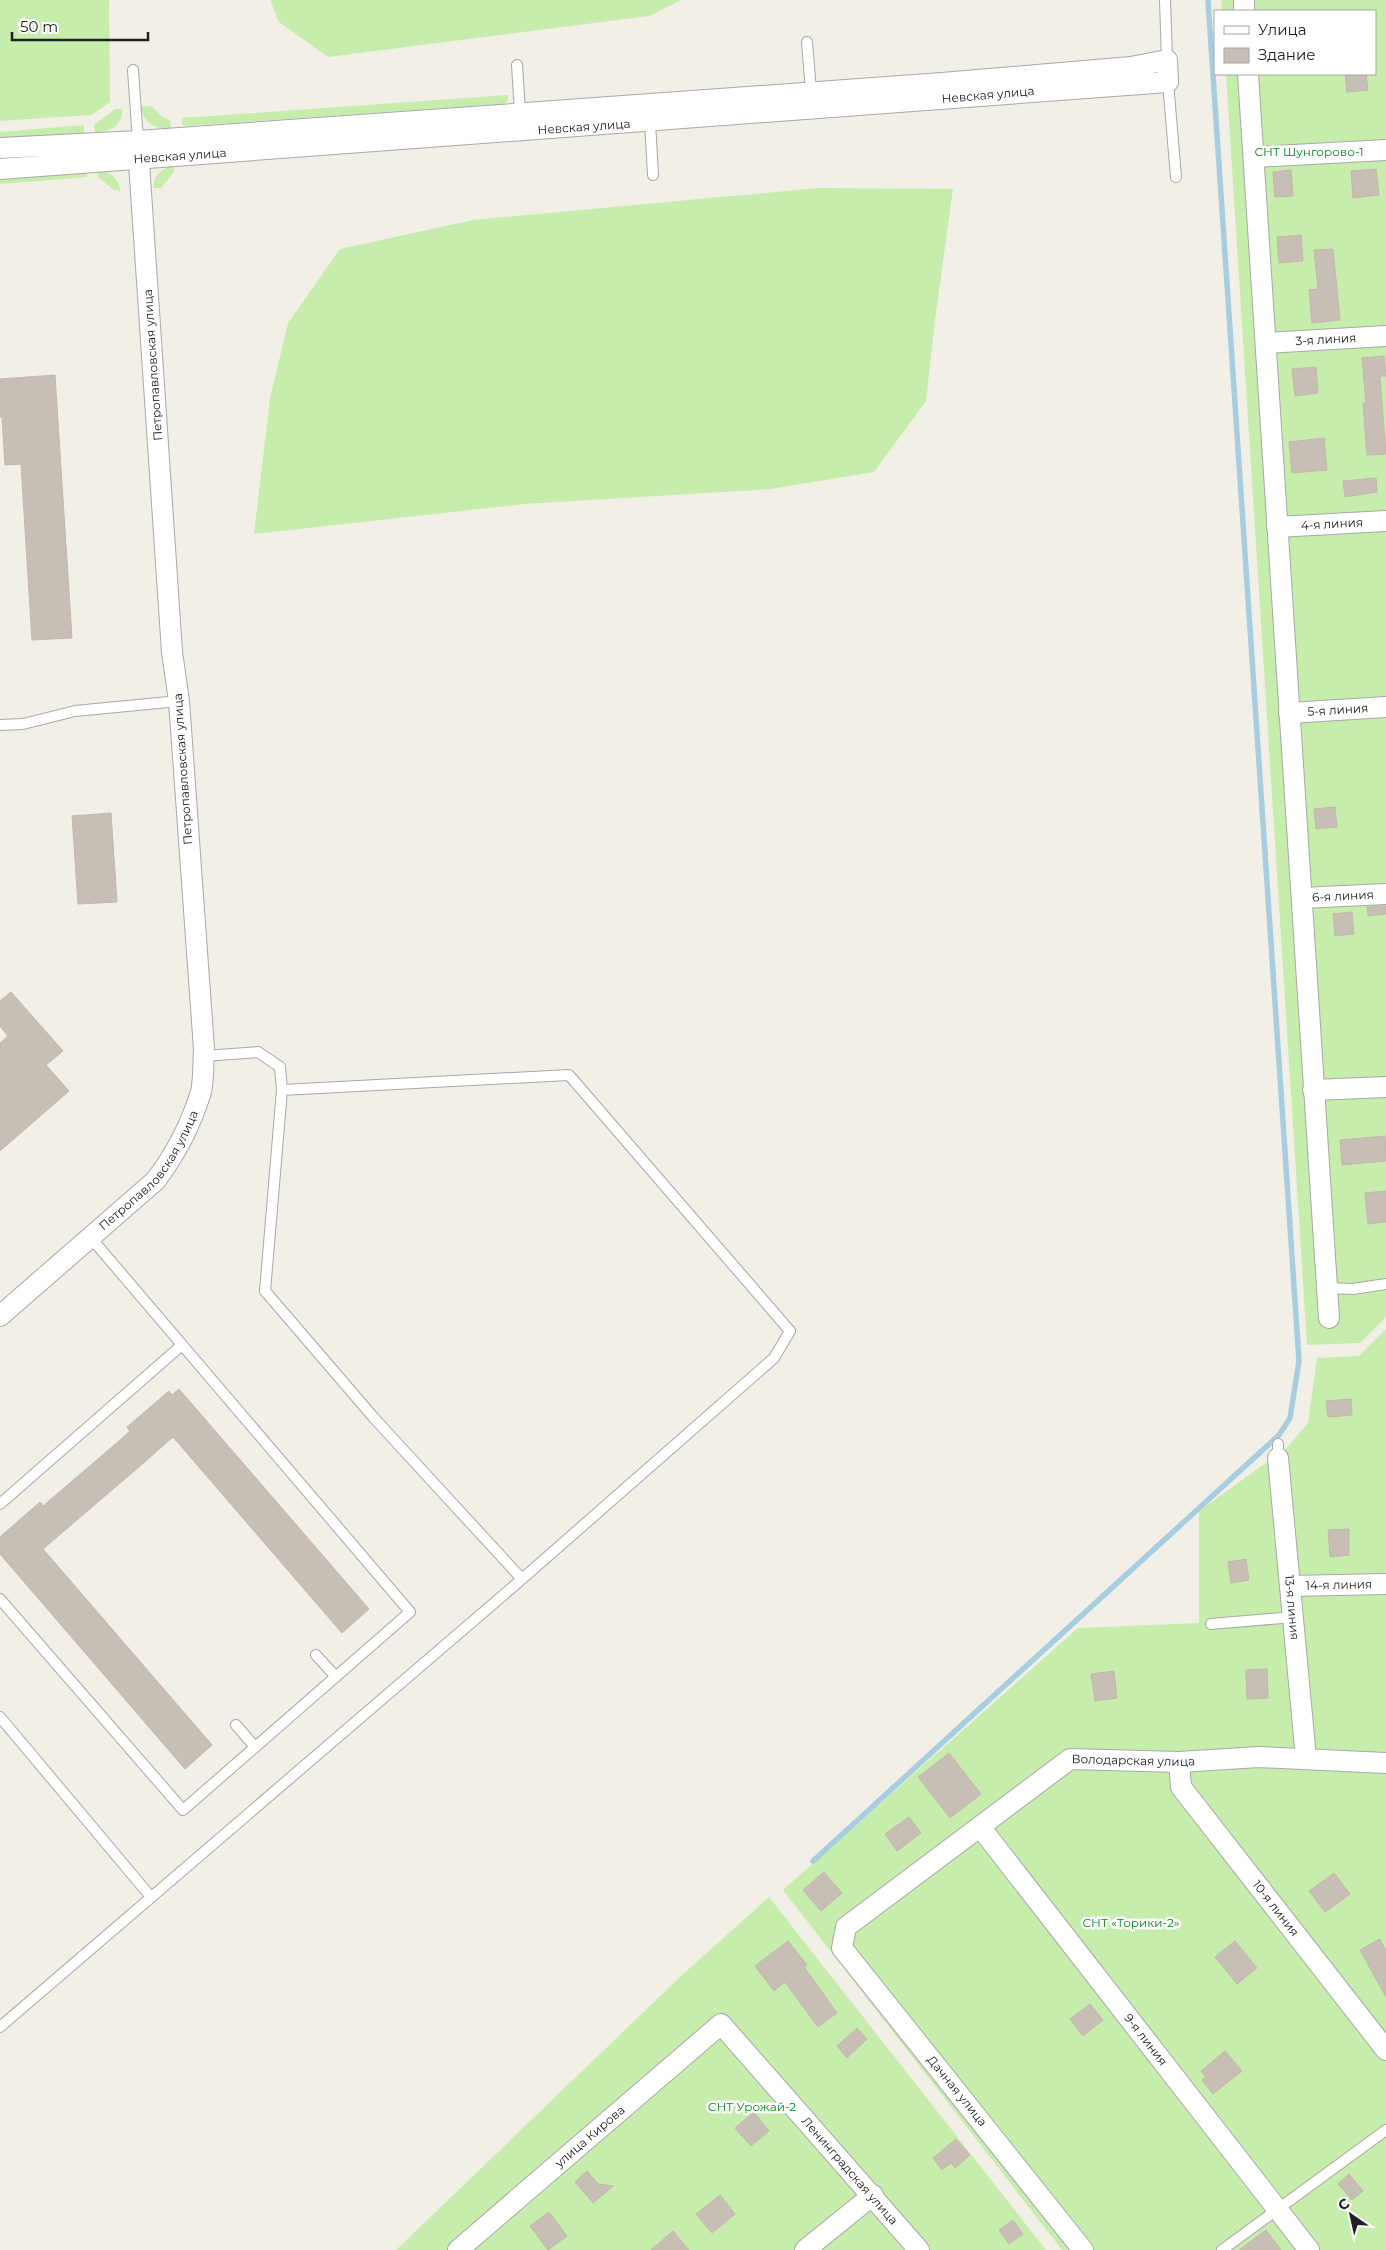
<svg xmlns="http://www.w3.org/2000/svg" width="1386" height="2250" font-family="Montserrat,sans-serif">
<rect width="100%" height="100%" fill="#f2efe7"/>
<path fill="#c6edac" d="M 0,0 L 109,0 L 110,102 L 91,115 L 0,121 Z
M 270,0 L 681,0 L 649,16 L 328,57 L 279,22 Z
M 1221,0 L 1386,0 L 1386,1317 L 1360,1343 L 1307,1345 L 1226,74 L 1375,74 L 1375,11 L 1222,11 Z
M 508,95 L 508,101 L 504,104 L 186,126 L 182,125 L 182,118 Z
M 151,106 L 163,117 L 170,120 L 171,128 C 155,130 144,123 141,107 Z
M 115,109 L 122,109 C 123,127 109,131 95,133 L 94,125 Z
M 84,125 L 84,133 L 0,139 L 0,132 Z
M 174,166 L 174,172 L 161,188 L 154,188 C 152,176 162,167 174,166 Z
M 87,171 L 87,177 L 0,184 L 0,177 Z
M 98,171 C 109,170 120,179 120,191 L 114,190 L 98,177 Z
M 819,188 L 953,189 L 935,320 L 926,401 L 874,472 L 771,489 L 525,504 L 254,534 L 270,398 L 288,323 L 340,249 L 473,220 Z
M 1386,1329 L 1386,2250 L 1062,2250 L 783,1890 L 1078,1628 L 1199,1623 L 1199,1511 L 1270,1460 L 1278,1458 L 1308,1423 L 1317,1358 L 1359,1356 Z
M 769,1897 L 1046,2250 L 396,2250 L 681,1976 Z"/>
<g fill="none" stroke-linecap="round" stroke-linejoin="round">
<path stroke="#a7cee0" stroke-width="5.5" d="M 813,1861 L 1279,1435 L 1290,1418 L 1299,1361 L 1208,0"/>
</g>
<path fill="#c7beb6" stroke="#c4b7a9" d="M 1345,74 L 1366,74 L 1368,90 L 1347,92 Z
M 1376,169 L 1379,195 L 1353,198 L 1351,171 Z
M 1291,170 L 1293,196 L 1275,197 L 1273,172 Z
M 1301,235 L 1303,261 L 1279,263 L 1277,237 Z
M 1333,249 L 1340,320 L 1312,323 L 1309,290 L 1318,289 L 1314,250 Z
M 1384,356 L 1386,376 L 1380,376 L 1386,454 L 1367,455 L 1363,403 L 1366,403 L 1362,358 Z
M 1316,367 L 1318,393 L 1295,396 L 1292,369 Z
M 55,375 L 72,638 L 32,640 L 21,464 L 5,465 L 2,417 L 0,417 L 0,379 Z
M 1324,438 L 1327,470 L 1292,473 L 1289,442 Z
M 1376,478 L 1377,492 L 1345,497 L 1343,481 Z
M 1335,807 L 1337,827 L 1316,829 L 1314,809 Z
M 111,813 L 117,902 L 78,904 L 72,816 Z
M 1386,906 L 1386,914 L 1368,916 L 1367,907 Z
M 1352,912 L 1354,934 L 1335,936 L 1333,914 Z
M 11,992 L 63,1051 L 46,1065 L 69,1091 L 0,1151 L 0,1043 L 8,1036 L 0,1026 L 0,1001 Z
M 1385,1136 L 1386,1161 L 1342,1165 L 1340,1140 Z
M 1386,1191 L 1386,1222 L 1368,1224 L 1365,1193 Z
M 179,1389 L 369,1609 L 342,1633 L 173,1437 L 140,1466 L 43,1549 L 212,1745 L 185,1769 L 0,1554 L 0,1537 L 40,1502 L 43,1506 L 119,1441 L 130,1431 L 127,1427 L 169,1391 L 172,1395 Z
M 1351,1399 L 1352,1415 L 1328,1417 L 1326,1401 Z
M 1349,1529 L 1349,1555 L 1330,1557 L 1328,1530 Z
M 1246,1559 L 1249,1580 L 1231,1583 L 1228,1562 Z
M 1267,1669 L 1268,1698 L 1247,1699 L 1246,1670 Z
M 1114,1671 L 1117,1698 L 1095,1701 L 1091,1674 Z
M 949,1753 L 981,1794 L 950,1818 L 918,1777 Z
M 909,1817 L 921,1833 L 897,1851 L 885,1834 Z
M 824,1872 L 842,1893 L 821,1911 L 803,1890 Z
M 1334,1873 L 1350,1894 L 1325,1912 L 1309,1891 Z
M 1380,1939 L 1386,1951 L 1386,1997 L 1360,1950 Z
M 788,1941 L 807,1965 L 804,1967 L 837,2013 L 818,2027 L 785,1982 L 774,1991 L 755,1966 Z
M 1235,1941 L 1257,1968 L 1237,1984 L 1215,1957 Z
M 1090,2004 L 1103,2020 L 1083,2036 L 1070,2019 Z
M 857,2028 L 867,2039 L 847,2058 L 837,2046 Z
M 1225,2051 L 1242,2071 L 1213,2094 L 1202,2080 L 1206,2077 L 1201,2071 Z
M 754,2112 L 769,2131 L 751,2146 L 735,2128 Z
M 956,2139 L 970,2155 L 955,2168 L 951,2163 L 942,2170 L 933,2158 Z
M 587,2171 L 598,2184 L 613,2186 L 593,2203 L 575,2182 Z
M 1349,2174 L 1363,2191 L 1352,2200 L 1338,2184 Z
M 720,2195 L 735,2214 L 712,2233 L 696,2214 Z
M 549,2212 L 567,2236 L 548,2250 L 530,2226 Z
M 1013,2220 L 1023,2234 L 1009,2244 L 999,2230 Z
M 1266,2230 L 1281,2250 L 1239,2250 Z
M 673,2231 L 689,2250 L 651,2250 Z"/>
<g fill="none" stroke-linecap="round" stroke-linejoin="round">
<g stroke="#a8a8a8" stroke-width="12">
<path id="service" d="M 1165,0 L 1167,60
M 807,42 L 811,91
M 517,65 L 520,112
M 133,70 L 138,141
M 1168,82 L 1176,177
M 650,122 L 653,175
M 0,725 L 23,724 L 75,711 L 179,701
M 204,1056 L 258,1052 L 280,1067 L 282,1090
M 1327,1288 L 1353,1289 L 1386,1284
M 1278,1444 L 1278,1458
M 0,1504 L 182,1345
M 0,1599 L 183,1810 L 410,1612 L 91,1238
M 1211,1624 L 1294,1617
M 316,1655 L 336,1677
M 0,1717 L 151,1897
M 236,1725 L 255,1747
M 0,2027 L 522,1579 L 774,1358 L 790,1331 L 569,1075 L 282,1090 L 265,1291 L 374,1418 L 522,1579
M 1222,2250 L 1386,2130"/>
</g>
<g stroke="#a8a8a8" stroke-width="22">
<g id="minor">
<path d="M 1244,0 L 1244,11"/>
<path d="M 1248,74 L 1329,1318"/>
<path d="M 0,148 L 138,141 L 942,83 L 1131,67 L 1167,60 L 1168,82 L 0,169"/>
<path d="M 1254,157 L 1386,150"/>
<path id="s1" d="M 1266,343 L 1386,336"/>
<path id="s2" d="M 1277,527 L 1386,521"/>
<path id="s3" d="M 1289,713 L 1386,707"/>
<path id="s4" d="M 1302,898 L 1386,894"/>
<path d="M 1313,1090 L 1386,1087"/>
<path id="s5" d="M 0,1316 L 155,1181 C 176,1154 191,1124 201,1092 C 204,1078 203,1063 204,1049 L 179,701 L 172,652 L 138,148"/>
<path id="s6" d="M 1278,1458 L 1306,1758"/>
<path id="s7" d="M 1291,1586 L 1386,1584"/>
<path id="s8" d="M 1179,1762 L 1181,1787 L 1386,2050"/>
<path id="s9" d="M 981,1828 L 1309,2250"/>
<path id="s10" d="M 458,2250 L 721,2024 L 919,2250"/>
<path d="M 805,2250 L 873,2195"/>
<path id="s11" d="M 1083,2250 L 842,1948 L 846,1927 L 1070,1759 L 1179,1762 L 1259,1757 L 1386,1763"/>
</g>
</g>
<use href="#service" stroke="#fff" stroke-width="10"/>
<use href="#minor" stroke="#fff" stroke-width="20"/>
</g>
<g text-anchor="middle" stroke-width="5" stroke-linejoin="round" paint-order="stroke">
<g font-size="12" fill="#212121" stroke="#fff">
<text transform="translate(988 95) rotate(-5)" y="4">Невская улица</text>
<text transform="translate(584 127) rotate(-4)" y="4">Невская улица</text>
<text transform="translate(180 156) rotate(-4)" y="4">Невская улица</text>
<text dy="4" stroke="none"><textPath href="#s1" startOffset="60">3-я линия</textPath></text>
<text transform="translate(153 365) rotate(-94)" y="4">Петропавловская улица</text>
<text dy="4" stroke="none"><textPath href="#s2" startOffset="55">4-я линия</textPath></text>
<text dy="4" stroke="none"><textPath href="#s3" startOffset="49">5-я линия</textPath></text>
<text transform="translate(183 769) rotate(-94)" y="4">Петропавловская улица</text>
<text dy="4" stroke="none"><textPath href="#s4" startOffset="41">6-я линия</textPath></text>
<text dy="4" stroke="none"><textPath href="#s5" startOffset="210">Петропавловская улица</textPath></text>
<text dy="4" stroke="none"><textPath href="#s7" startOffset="48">14-я линия</textPath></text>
<text dy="4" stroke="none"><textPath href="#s6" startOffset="150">13-я линия</textPath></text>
<text dy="4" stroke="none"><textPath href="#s11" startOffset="751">Володарская улица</textPath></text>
<text dy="4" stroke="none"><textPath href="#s8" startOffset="179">10-я линия</textPath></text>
<text dy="4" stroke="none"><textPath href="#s9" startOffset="268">9-я линия</textPath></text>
<text transform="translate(957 2091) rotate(51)" y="4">Дачная улица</text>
<text dy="4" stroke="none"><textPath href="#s10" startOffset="174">улица Кирова</textPath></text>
<text dy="4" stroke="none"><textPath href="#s10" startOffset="542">Ленинградская улица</textPath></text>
</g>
<g font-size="12" fill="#08861d" stroke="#fff">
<text x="1309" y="156">СНТ Шунгорово-1</text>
<text x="1131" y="1927">СНТ «Торики-2»</text>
<text x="752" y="2111">СНТ Урожай-2</text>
</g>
</g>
<rect x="1214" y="10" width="162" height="65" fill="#ffffff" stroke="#a6a6a6"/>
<rect x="1224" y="26" width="25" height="8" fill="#ffffff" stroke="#a6a6a6"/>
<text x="1258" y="35" font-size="15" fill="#212121">Улица</text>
<rect x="1224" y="48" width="25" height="15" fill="#c7beb6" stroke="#a6a6a6"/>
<text x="1258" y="60" font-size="15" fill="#212121">Здание</text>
<g transform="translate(1351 2215) rotate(326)" stroke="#ffffff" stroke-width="4" paint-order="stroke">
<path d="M0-4L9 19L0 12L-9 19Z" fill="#212121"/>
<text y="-8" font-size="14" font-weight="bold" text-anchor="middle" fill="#212121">С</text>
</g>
<path d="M12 32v8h136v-8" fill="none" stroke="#212121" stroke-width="2.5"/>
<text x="20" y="32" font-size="15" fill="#212121" stroke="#ffffff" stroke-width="4" paint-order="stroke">50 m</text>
</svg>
